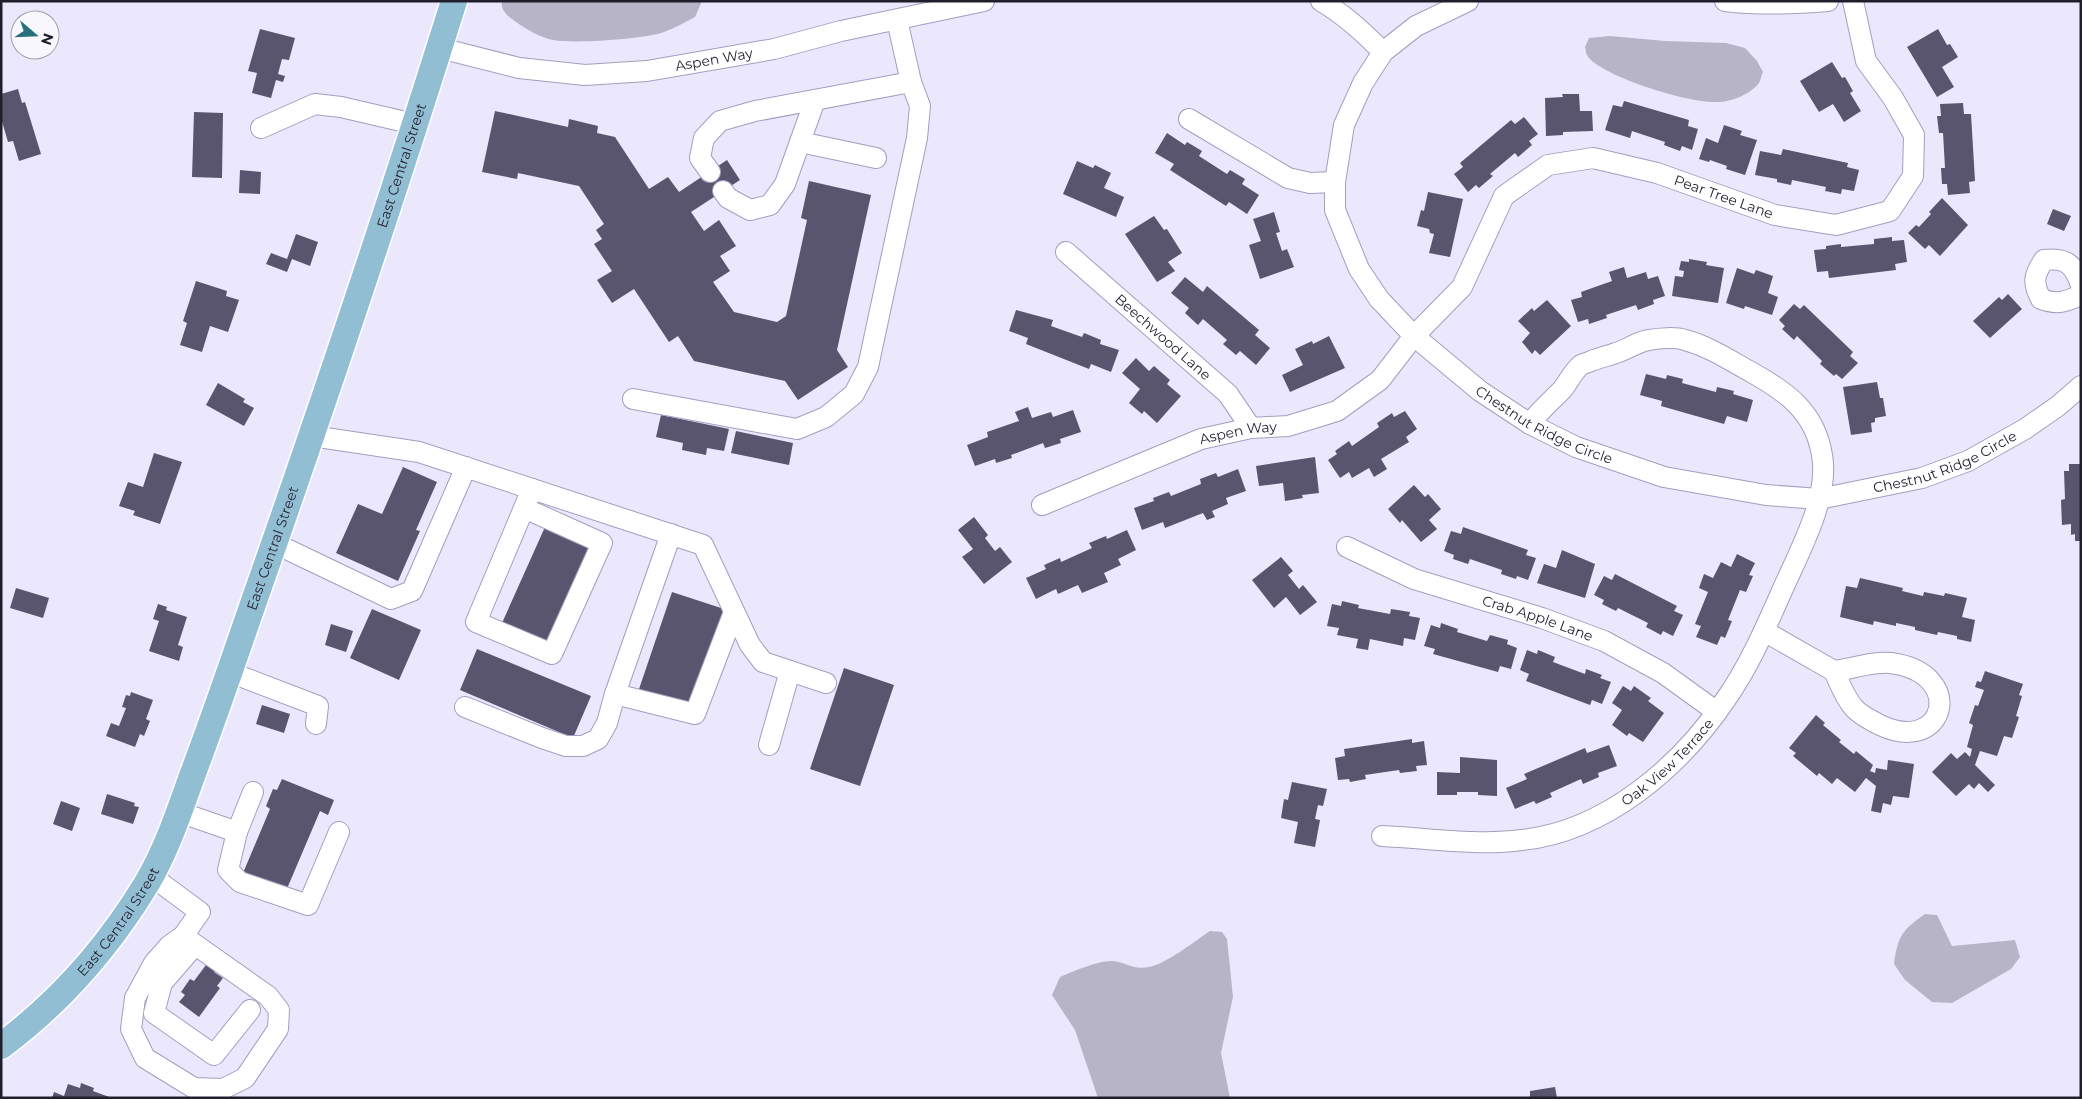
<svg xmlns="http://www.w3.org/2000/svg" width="2082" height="1099" font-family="Montserrat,sans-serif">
<rect width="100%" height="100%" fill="#ebe8fd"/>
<path fill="#b7b4c8" d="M 502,1 L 702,1 L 695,17 C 685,22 675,28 664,32 C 646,39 573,44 553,40 C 541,38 526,29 516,22 C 509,17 500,11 502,1 Z
M 1610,36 L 1665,41 L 1726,43 L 1745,48 L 1757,61 L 1763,72 C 1761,75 1761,80 1759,83 C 1751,94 1731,102 1718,102 C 1691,104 1607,78 1589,58 C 1586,55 1586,51 1585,47 L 1589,38 Z
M 1925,914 L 1937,915 L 1952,946 L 2015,940 L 2020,957 L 2011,969 L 1952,1003 L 1932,1002 L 1905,980 L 1894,964 C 1898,936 1902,930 1925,914 Z
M 1210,931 L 1222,932 L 1227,939 L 1233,997 L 1221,1053 L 1230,1098 L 1098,1098 L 1075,1030 L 1052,995 L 1060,977 C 1071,972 1100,960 1112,961 C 1127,962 1131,970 1149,967 C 1166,964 1195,941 1210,931 Z"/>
<path fill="#59556e" d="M 260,29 L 295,38 L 289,60 L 282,59 L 278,74 L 285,76 L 283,82 L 276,80 L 271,98 L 252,93 L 257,73 L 248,71 Z
M 1938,29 L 1947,45 L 1950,44 L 1958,57 L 1942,67 L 1954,87 L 1937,97 L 1907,47 Z
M 1832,62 L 1842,78 L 1845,77 L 1853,91 L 1850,93 L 1861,111 L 1844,122 L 1833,104 L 1819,112 L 1800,81 Z
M 18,89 L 22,103 L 25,102 L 41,154 L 19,161 L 13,141 L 8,142 L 1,118 L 1,94 Z
M 1562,94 L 1579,94 L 1580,111 L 1592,111 L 1593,131 L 1563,132 L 1563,135 L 1546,136 L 1545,98 L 1563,97 Z
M 1624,101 L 1689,120 L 1688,126 L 1698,129 L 1692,150 L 1682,146 L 1680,151 L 1664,145 L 1665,142 L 1632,131 L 1630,138 L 1605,130 L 1613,105 L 1622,107 Z
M 1963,103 L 1964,114 L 1971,114 L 1975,181 L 1969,182 L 1970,193 L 1948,195 L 1947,184 L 1942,184 L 1941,168 L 1945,168 L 1943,133 L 1939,133 L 1937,116 L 1941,116 L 1940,104 Z
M 495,111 L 568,127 L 569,119 L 598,126 L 597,133 L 615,137 L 649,189 L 668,177 L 679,192 L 727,160 L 740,180 L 691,212 L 704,231 L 719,220 L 736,246 L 720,256 L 730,271 L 713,282 L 734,312 L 777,322 L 786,316 L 807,220 L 801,218 L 809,181 L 871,195 L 837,350 L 848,367 L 798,400 L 785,381 L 694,361 L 678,336 L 669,342 L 634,289 L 612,303 L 597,280 L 612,271 L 594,244 L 602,239 L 596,230 L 604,224 L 579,186 L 518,173 L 517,179 L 482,172 Z
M 194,112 L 223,113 L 222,178 L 192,177 Z
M 1524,117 L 1538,134 L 1529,141 L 1532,145 L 1518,157 L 1515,153 L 1490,174 L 1493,176 L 1479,188 L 1476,185 L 1468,192 L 1454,174 L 1463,167 L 1460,163 L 1511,120 L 1515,124 Z
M 1724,125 L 1742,131 L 1740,135 L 1757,140 L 1745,175 L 1726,169 L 1727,166 L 1710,160 L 1709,162 L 1699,159 L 1706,138 L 1718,143 Z
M 1167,133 L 1185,145 L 1187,142 L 1202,151 L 1199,156 L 1227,174 L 1230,170 L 1245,179 L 1242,184 L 1259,195 L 1247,214 L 1229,202 L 1226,206 L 1170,170 L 1174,164 L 1155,153 Z
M 1783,149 L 1848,163 L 1847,167 L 1859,170 L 1854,191 L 1842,189 L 1841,194 L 1825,191 L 1826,187 L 1792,180 L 1791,185 L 1777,182 L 1777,179 L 1755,175 L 1760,151 L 1781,155 Z
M 1077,161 L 1093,168 L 1095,165 L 1111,173 L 1104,188 L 1124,197 L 1116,217 L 1063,194 Z
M 240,170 L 261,172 L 260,194 L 239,193 Z
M 1428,192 L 1463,199 L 1450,257 L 1429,253 L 1434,234 L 1430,233 L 1429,229 L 1417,226 L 1421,210 L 1424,211 Z
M 1942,198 L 1968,225 L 1940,256 L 1929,245 L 1925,249 L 1908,233 L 1916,225 L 1919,227 L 1931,214 L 1929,212 Z
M 2053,209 L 2071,216 L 2064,231 L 2047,224 Z
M 1274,212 L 1280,232 L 1276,233 L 1282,251 L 1287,249 L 1294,267 L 1260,279 L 1249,245 L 1261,241 L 1253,219 Z
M 1154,216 L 1164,230 L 1167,229 L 1182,253 L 1168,262 L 1175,271 L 1157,282 L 1125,234 Z
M 296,234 L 318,242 L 310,266 L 292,259 L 287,272 L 266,264 L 271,253 L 287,259 Z
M 1892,237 L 1892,241 L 1904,240 L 1907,262 L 1895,264 L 1896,270 L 1829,278 L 1828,271 L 1817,272 L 1814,250 L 1826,249 L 1826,246 L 1841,244 L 1841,247 L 1874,244 L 1874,239 Z
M 1689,259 L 1707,262 L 1706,265 L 1724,268 L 1718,303 L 1672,296 L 1675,276 L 1683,277 L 1684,271 L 1679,270 L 1681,261 L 1689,262 Z
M 1624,267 L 1627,278 L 1646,272 L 1648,279 L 1658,276 L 1665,296 L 1653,300 L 1654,304 L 1638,310 L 1636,305 L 1606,315 L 1607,318 L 1589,324 L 1588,319 L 1578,322 L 1571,300 L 1582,297 L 1581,292 L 1612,281 L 1609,272 Z
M 1737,268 L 1754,274 L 1756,270 L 1773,276 L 1768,293 L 1778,297 L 1772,315 L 1745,306 L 1744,309 L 1726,303 Z
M 1185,277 L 1203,292 L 1207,286 L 1259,330 L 1255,335 L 1270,348 L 1256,365 L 1240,351 L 1236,355 L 1223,344 L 1227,340 L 1203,319 L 1198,325 L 1185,313 L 1189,308 L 1171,293 Z
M 196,281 L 227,291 L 226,296 L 239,300 L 228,332 L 210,326 L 202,352 L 180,345 L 187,323 L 183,321 Z
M 2008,294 L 2022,309 L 1990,338 L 1973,321 L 1999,297 L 2002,300 Z
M 1547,300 L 1571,326 L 1540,355 L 1535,350 L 1532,354 L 1522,342 L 1530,333 L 1518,321 L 1532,308 L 1534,311 Z
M 1794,304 L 1800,309 L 1804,305 L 1853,352 L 1850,356 L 1858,363 L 1842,379 L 1836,374 L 1834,376 L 1820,364 L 1822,361 L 1797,336 L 1794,340 L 1782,329 L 1785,326 L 1779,320 Z
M 1016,310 L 1053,320 L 1051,326 L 1082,337 L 1084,333 L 1101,340 L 1100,344 L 1119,350 L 1111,372 L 1091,364 L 1089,369 L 1026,344 L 1028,338 L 1009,331 Z
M 1329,336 L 1345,368 L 1290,392 L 1282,375 L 1303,365 L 1295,349 L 1312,341 L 1313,344 Z
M 1136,358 L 1149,371 L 1154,366 L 1170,380 L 1167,384 L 1181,396 L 1157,423 L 1144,411 L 1142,414 L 1129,403 L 1140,389 L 1122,373 Z
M 1646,374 L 1666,379 L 1667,375 L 1683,379 L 1682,383 L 1716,392 L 1717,387 L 1734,391 L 1733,394 L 1753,400 L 1747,422 L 1727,416 L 1724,424 L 1661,406 L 1662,401 L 1640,395 Z
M 1877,382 L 1880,398 L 1883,398 L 1886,416 L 1875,418 L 1875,422 L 1871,423 L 1872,432 L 1851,435 L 1843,387 Z
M 218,383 L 245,399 L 243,402 L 254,408 L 244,426 L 206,405 Z
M 1028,407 L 1032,418 L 1051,412 L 1053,417 L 1073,410 L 1081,432 L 1060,439 L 1061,443 L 1045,448 L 1043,443 L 1011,455 L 1012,458 L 996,463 L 995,459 L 975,466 L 967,445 L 988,437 L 987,432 L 1019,421 L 1015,412 Z
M 1405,411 L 1417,429 L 1406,437 L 1409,442 L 1381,459 L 1387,469 L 1374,477 L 1369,468 L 1352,478 L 1349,472 L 1340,478 L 1328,460 L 1337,454 L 1335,451 L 1349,441 L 1352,446 L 1379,427 L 1377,423 L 1392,413 L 1394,417 Z
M 661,415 L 729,429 L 724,451 L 707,448 L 706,455 L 682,450 L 683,443 L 656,437 Z
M 736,431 L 793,443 L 789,465 L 731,453 Z
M 154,453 L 182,462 L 160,524 L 133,515 L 135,511 L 119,506 L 128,482 L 143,487 Z
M 1315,457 L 1319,493 L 1302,495 L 1303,498 L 1285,501 L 1283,483 L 1259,486 L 1256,466 Z
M 2069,464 L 2081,464 L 2081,541 L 2075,541 L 2075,534 L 2071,535 L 2071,524 L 2062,525 L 2061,500 L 2065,499 L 2064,471 L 2069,471 Z
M 403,467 L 437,482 L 416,530 L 420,531 L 398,581 L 336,553 L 358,504 L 382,514 Z
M 1238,469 L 1246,491 L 1226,498 L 1228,504 L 1212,511 L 1215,517 L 1207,520 L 1203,513 L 1165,528 L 1163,522 L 1142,530 L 1134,508 L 1154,501 L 1153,498 L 1169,492 L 1171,496 L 1201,484 L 1200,479 L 1216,473 L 1218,477 Z
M 1414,485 L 1425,497 L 1428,494 L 1441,509 L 1429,520 L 1437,529 L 1421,542 L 1402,520 L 1400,523 L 1388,509 Z
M 974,517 L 988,535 L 985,538 L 995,551 L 1000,547 L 1012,562 L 984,584 L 962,557 L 973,549 L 958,530 Z
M 545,527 L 593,549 L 551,645 L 502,623 Z
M 1463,527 L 1528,550 L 1526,555 L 1536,558 L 1528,580 L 1517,576 L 1516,579 L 1501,574 L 1502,570 L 1470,559 L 1468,564 L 1453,559 L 1454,555 L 1444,551 L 1451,531 L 1461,534 Z
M 1127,530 L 1136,550 L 1118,559 L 1121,565 L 1104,573 L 1108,582 L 1082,593 L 1078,585 L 1058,594 L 1056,589 L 1036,599 L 1026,578 L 1046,569 L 1044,565 L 1060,558 L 1061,562 L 1092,548 L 1089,543 L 1106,536 L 1107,539 Z
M 1562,550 L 1595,564 L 1585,598 L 1537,583 L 1544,564 L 1556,568 Z
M 1737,554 L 1755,563 L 1749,575 L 1753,576 L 1746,592 L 1740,590 L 1728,620 L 1732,621 L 1725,638 L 1721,636 L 1717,645 L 1696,637 L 1701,626 L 1695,624 L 1708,592 L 1699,588 L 1704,574 L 1713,578 L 1721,562 L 1731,567 Z
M 1281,557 L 1293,571 L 1288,575 L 1299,589 L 1303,585 L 1317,602 L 1300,615 L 1286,597 L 1274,608 L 1252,580 Z
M 1615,574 L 1677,606 L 1674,611 L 1683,615 L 1673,636 L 1663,631 L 1661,635 L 1646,627 L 1648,623 L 1618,608 L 1616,611 L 1602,604 L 1604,600 L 1594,595 L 1604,576 L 1612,580 Z
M 1860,578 L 1903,588 L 1902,591 L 1923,596 L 1924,592 L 1944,596 L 1945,593 L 1967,598 L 1962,617 L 1975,620 L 1971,642 L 1957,639 L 1957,636 L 1938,632 L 1937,635 L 1915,630 L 1915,627 L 1896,623 L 1896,626 L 1874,621 L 1873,625 L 1840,617 L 1846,586 L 1857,588 Z
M 16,588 L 49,598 L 43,618 L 10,608 Z
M 672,592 L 724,609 L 690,709 L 638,692 Z
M 1342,601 L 1359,605 L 1358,608 L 1390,614 L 1391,609 L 1410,612 L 1409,616 L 1420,618 L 1415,640 L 1404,638 L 1403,646 L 1370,639 L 1368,650 L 1356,648 L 1358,639 L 1337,635 L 1339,628 L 1327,626 L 1332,604 L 1341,606 Z
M 158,604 L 167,607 L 166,610 L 187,617 L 178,645 L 183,647 L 179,661 L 149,651 L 159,621 L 153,619 Z
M 372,609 L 421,630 L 399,680 L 350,658 Z
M 1441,623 L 1458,629 L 1457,632 L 1487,641 L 1490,635 L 1508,640 L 1507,644 L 1517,648 L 1511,669 L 1500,666 L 1498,672 L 1433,654 L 1435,649 L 1424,646 L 1431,625 L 1440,628 Z
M 331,624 L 353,631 L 346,652 L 325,645 Z
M 477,649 L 591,696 L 573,738 L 460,690 Z
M 1527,650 L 1537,654 L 1538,650 L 1555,657 L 1553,662 L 1585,674 L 1586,669 L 1602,675 L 1600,678 L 1611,682 L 1602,704 L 1592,700 L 1590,705 L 1526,681 L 1529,674 L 1520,670 Z
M 844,668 L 894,685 L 860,786 L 810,769 Z
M 1985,671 L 2023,684 L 2019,695 L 2022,696 L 2016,716 L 2019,717 L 2012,738 L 2004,736 L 1997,756 L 1980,751 L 1975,765 L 1995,785 L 1988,792 L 1979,783 L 1974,789 L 1969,784 L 1956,796 L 1932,772 L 1951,753 L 1957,759 L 1965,752 L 1970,757 L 1972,749 L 1967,747 L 1973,725 L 1969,723 L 1975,705 L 1978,706 L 1984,690 L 1975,687 L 1977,681 L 1981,682 Z
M 1623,686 L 1631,691 L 1634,686 L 1651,698 L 1648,701 L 1664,713 L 1643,742 L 1629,733 L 1627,736 L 1612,725 L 1622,710 L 1612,703 Z
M 131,692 L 153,700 L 146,719 L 150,721 L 144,736 L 140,734 L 135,747 L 106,736 L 111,723 L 119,726 L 126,708 L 122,707 L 126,695 L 130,696 Z
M 262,705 L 290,714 L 284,733 L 256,724 Z
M 1816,715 L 1825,723 L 1823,725 L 1841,740 L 1839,742 L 1854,754 L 1856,751 L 1873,765 L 1870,771 L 1875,773 L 1876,768 L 1887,770 L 1888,760 L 1914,764 L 1909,798 L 1893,796 L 1891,805 L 1883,803 L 1881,813 L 1871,811 L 1876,786 L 1866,778 L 1855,792 L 1837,778 L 1832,784 L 1819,773 L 1817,776 L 1793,756 L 1796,753 L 1789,748 Z
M 1412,739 L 1412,743 L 1424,741 L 1427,765 L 1416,766 L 1417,771 L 1400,773 L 1399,770 L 1365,775 L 1366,779 L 1350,782 L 1349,779 L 1338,780 L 1335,758 L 1345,756 L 1344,749 Z
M 1609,745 L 1617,766 L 1598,773 L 1599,777 L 1583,784 L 1581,779 L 1550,793 L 1552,797 L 1536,804 L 1534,801 L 1515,809 L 1506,788 L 1527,779 L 1524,774 L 1585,748 L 1587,753 Z
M 1460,757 L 1497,760 L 1497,796 L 1478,795 L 1478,792 L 1457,792 L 1457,795 L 1437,795 L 1437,772 L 1460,773 Z
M 282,779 L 334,800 L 328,815 L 320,811 L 286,891 L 243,873 L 270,809 L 266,806 L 273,789 L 277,790 Z
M 1292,782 L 1327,789 L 1323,806 L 1318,805 L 1315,819 L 1320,820 L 1315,847 L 1294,843 L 1298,822 L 1281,818 L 1284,799 L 1288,800 Z
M 107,794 L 135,803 L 134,806 L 139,807 L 133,824 L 101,814 Z
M 61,801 L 80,808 L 72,831 L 53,824 Z
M 209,961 L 218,967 L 214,972 L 223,978 L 217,986 L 220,988 L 199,1017 L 179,1002 L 185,995 L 181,992 L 190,979 L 194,981 Z
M 81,1083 L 94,1088 L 93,1091 L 112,1098 L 52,1098 L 54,1092 L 64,1096 L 68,1084 L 80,1088 Z
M 1555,1087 L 1557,1098 L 1530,1098 L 1530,1091 Z"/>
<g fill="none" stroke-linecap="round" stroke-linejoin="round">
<g stroke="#a39ebf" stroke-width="22">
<g id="minor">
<path d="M 1321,1 C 1345,15 1364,33 1383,52"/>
<path id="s1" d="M 1468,1 L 1416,26 L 1383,52 L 1363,83 L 1344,125 L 1335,182 L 1335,210 L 1359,269 L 1379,299 L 1414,336 L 1480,391 L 1530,424 L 1576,447 L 1664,477 L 1766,495 L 1819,499 L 1922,478 L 1968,461 L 2025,429 L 2058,406 L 2081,386"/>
<path d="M 1725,1 C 1759,5 1793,4 1828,1"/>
<path id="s2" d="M 440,48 L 519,68 L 585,75 L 647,71 L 774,49 L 841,31 L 984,1"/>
<path d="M 1189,119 L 1288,178 L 1310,183 L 1335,182"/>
<path d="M 261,128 L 315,104 L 341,107 L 414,124"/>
<path d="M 800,142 L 876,158"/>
<path d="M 710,172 L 700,158 L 704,138 L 720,121 L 755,111 L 911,82"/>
<path d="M 723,191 L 728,198 L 750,210 L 770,205 L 785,184 L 815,100"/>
<path id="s3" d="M 1066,252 L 1228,394 L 1251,428"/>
<path d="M 2081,285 C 2074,265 2067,257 2044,260 C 2034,275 2032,282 2041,299 C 2057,305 2065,302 2081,295"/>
<path d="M 633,399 L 797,429 L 826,417 L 854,394 L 868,367 L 917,138 L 920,106 L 911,82 L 897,20"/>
<path d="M 312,436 L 419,452 L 703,545 L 750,645 L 763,662 L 826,683"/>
<path id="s4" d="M 1042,505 L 1201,439 L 1251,428 L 1288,426 L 1337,411 L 1380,380 L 1414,336 L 1462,287 L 1504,196 L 1548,165 L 1593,158 L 1657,173 L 1775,215 L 1836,225 L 1890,211 L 1913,176 L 1914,135 L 1893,98 L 1866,61 L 1853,1"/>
<path d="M 524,508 L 602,543 L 552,654 L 476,622 L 532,489"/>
<path d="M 671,534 L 615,694 L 695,714 L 734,612"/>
<path d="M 274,543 L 391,599 L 412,591 L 466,467"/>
<path id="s5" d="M 1347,547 L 1414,579 L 1542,618 L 1604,641 L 1663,673 L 1717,712"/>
<path d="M 1764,631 L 1834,671 C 1852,669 1872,661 1891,663 C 1967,673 1946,756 1880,725 C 1871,720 1861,716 1854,708 C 1845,698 1840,684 1834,671"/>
<path d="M 229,672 L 318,706 L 316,724"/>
<path d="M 465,707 L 542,738 L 566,746 L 583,746 L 598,739 L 607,723 L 615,694"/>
<path d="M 769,745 L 790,671"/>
<path d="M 179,812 L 237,832 L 253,792"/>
<path d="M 237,832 L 228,870 L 240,882 L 308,905 L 339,832"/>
<path id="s6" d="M 1382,836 C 1428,838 1476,846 1522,840 C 1606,831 1680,767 1726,699 C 1749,666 1765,629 1781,593 C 1798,554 1830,498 1822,455 C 1815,412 1787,392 1751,372 C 1731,361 1708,346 1685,340 C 1676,337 1659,338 1649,340 C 1638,341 1627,350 1616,353 C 1607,356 1599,358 1591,361 C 1588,363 1584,363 1581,365 C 1573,371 1568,383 1562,390 C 1551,401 1539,411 1530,424"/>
<path d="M 150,875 L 200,912 L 183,936 L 169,946 L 154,963 L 135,998 L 131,1029 L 145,1058 L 194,1088 L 223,1089 L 245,1078 L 278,1029 L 279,1010 L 268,996 L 183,936"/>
<path d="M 195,945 L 162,983 L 154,1013 L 214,1055 L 250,1010"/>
</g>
</g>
<g stroke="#fff" stroke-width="29">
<g id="major">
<path id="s7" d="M 1,1046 C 60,1002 109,946 147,883 C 167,849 179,812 192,776 C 214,718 234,659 254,601 C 324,402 391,202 454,1"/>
</g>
</g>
<use href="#minor" stroke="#fff" stroke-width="20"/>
<use href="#major" stroke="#92bed4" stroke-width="26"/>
</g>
<g text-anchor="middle" stroke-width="5" stroke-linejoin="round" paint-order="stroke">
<g font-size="14" fill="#201e2b" stroke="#f8f7fe">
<text dy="5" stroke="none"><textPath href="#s2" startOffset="278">Aspen Way</textPath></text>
<text dy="5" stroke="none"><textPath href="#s7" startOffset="982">East Central Street</textPath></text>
<text dy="5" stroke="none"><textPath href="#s4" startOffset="825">Pear Tree Lane</textPath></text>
<text dy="5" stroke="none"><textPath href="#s3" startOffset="129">Beechwood Lane</textPath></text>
<text dy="5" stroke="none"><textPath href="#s1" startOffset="578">Chestnut Ridge Circle</textPath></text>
<text dy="5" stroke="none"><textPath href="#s4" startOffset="210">Aspen Way</textPath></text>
<text dy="5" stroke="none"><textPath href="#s1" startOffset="998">Chestnut Ridge Circle</textPath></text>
<text dy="5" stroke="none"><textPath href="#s7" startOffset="578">East Central Street</textPath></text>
<text dy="5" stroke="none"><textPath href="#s5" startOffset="204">Crab Apple Lane</textPath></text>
<text dy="5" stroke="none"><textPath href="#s6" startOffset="309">Oak View Terrace</textPath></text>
<text dy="5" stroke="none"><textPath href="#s7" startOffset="172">East Central Street</textPath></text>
</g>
</g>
<rect width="2082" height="1099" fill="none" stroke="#201e2b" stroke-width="5"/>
<g transform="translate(35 35) rotate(109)"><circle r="24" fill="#f8f7fe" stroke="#a2a0aa"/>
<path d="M0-4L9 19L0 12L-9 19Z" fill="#276f7b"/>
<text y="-8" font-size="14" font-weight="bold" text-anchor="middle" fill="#201e2b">N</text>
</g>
</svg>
